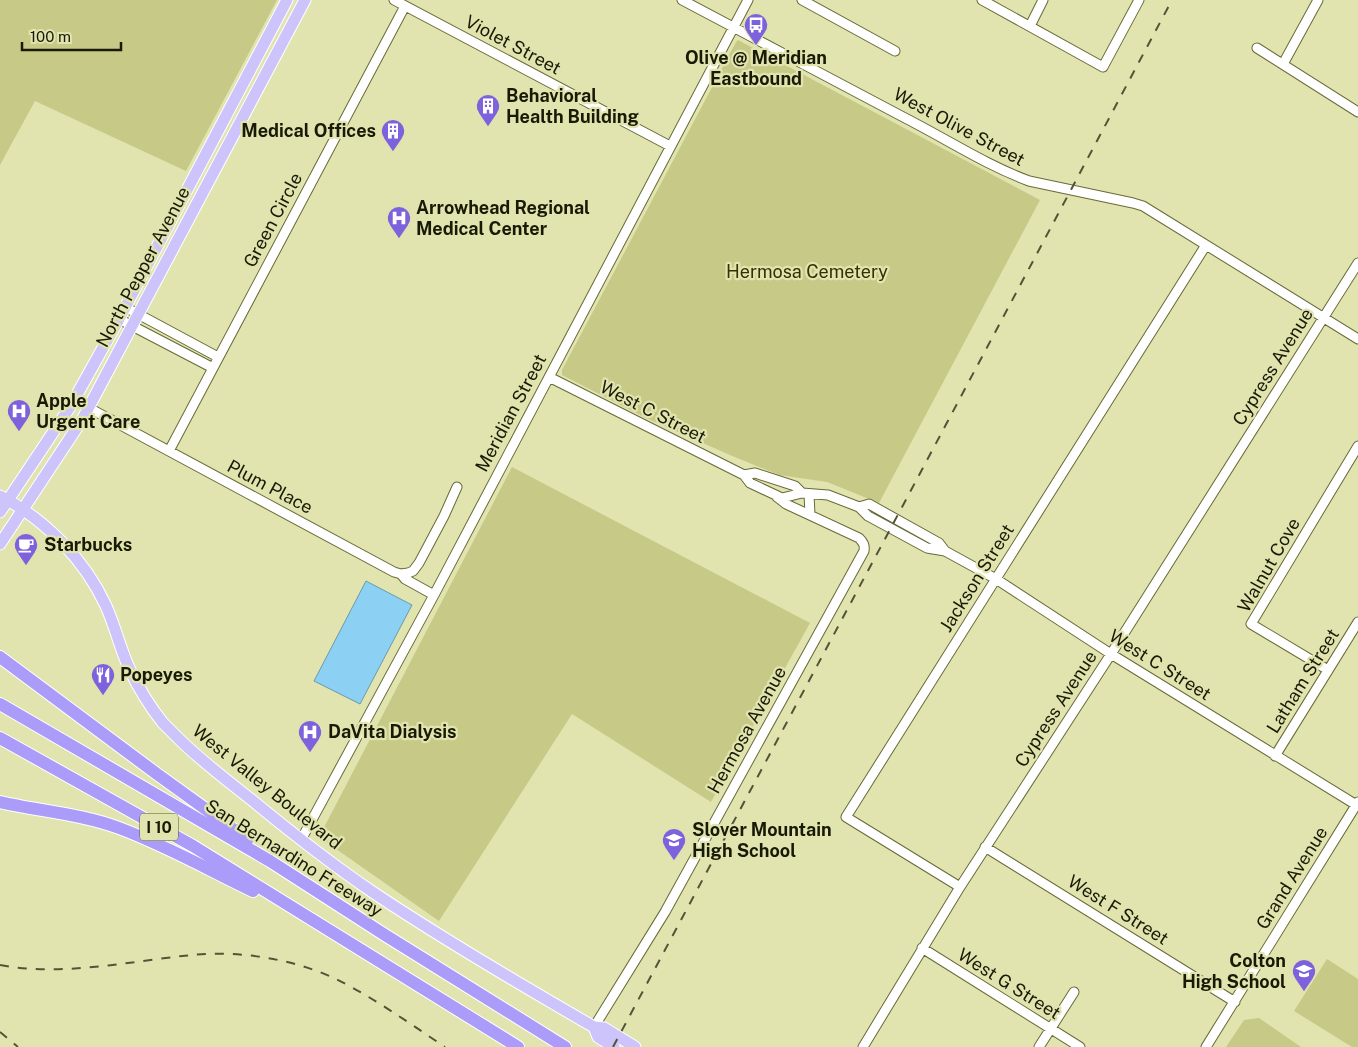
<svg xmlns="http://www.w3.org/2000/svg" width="1358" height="1047" font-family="'Public Sans',sans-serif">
<rect width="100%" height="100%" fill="#e1e4ae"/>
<path fill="#c7ca86" d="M 0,0 L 277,0 L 186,171 L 35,101 L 0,165 Z
M 738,40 L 1040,200 L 879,503 L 827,482 L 779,475 L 730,455 L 646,418 L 562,375 L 562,370 L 736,42 Z
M 512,467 L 810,623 L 711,802 L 572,714 L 439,921 L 319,837 Z
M 1327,959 L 1358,979 L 1358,1047 L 1352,1047 L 1294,1011 Z
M 1259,1018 L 1301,1047 L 1226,1047 L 1244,1020 Z"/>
<path fill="#8cd1f3" stroke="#6a9aac" d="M 366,581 L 412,605 L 360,704 L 314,681 Z"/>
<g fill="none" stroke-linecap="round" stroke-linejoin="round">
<g stroke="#686a38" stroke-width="11">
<path id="minor" d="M 394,0 L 670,146
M 682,0 C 757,40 832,79 907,119 C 948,140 986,165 1029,181 L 1133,203 L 1143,206 L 1358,339
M 802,0 L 895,51
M 982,0 L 1103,67 L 1139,0
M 1030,26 L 1043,0
M 1257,48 L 1358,112
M 1283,64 L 1318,0
M 125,307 L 218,357
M 119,319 L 213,368
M 549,377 L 744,475 L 750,483 L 782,498 L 802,493 L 828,495 L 859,507 L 868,516 L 927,548 L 945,551 L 996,579 L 1111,654 L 1358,806
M 89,408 L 394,572 L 401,574 L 405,579 L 434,595
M 169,451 L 405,6
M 744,475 L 755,473 L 795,486 L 802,493
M 809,494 L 810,515
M 859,507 L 869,504 L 939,543 L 945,551
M 401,574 L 408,573 L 413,571 L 419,563 L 444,516 L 457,487
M 1328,670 L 1251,624 L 1358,446
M 1275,756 L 1358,622
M 301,840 L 434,595 L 748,0
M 985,847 L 1235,1002
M 960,887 L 846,817 L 1206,245
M 922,948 L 1080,1047
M 594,1027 L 665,912 L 864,551 C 865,545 863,542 859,538 L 786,504 L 777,497
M 863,1047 L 960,887 L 1111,654 L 1358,263
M 1039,1047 L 1074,992
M 1206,1047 L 1358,802"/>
</g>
<g stroke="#fff" stroke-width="13">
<path id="major" d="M 0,496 C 45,519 85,560 106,606 C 115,626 120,648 129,668 C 138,687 150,707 163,723 C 168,728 173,733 178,738 C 201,761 228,781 253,801 C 293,834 334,866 377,895 C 448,942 521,985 594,1027 L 604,1028 L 635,1047
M 0,512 L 70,407 L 119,319 L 287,0
M 0,544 L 82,420 L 305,0
M 594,1027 L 598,1037 L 614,1047"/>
</g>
<g stroke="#fff" stroke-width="14">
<path id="highway" d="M 0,657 L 157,774 L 236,831 L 247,841
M 0,704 L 270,861 L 385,935 L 565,1047
M 0,738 L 193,846 L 518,1047
M 0,802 C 39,811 82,814 119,828 C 165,845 209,870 253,891"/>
</g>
<use href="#minor" stroke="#fff" stroke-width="9"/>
<use href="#major" stroke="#cdc4fc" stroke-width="11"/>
<use href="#highway" stroke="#ac9cfa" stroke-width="12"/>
<path stroke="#535437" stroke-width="2" stroke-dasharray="9 9" stroke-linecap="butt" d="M 0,965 C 62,977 130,961 192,955 C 238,950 294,959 336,979 C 374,998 409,1023 445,1047
M 0,1032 L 18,1047
M 613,1047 L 901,509 L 1172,0"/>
</g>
<defs>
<g id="bus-pin" transform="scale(1.25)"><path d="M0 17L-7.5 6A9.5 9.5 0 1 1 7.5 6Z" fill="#7e61dc" stroke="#e1e4ae"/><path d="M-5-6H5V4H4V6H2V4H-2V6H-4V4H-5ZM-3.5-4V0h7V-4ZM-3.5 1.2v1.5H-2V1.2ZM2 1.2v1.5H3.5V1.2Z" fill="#fff"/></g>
<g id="building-pin" transform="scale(1.25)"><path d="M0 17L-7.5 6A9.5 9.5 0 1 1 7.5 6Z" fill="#7e61dc" stroke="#e1e4ae"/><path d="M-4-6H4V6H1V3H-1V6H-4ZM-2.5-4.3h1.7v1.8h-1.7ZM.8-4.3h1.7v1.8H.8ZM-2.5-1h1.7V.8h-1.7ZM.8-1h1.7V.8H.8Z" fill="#fff"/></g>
<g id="hospital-pin" transform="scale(1.25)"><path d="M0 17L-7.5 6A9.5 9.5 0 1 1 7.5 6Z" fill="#7e61dc" stroke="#e1e4ae"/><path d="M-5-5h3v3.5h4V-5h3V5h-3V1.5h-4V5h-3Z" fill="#fff"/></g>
<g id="cafe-pin" transform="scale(1.25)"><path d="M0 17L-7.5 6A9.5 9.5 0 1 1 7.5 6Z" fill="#7e61dc" stroke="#e1e4ae"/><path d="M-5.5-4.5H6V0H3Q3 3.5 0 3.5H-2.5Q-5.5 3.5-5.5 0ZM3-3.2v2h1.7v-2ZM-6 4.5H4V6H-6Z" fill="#fff"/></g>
<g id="restaurant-pin" transform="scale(1.25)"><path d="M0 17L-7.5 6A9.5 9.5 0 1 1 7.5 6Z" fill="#7e61dc" stroke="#e1e4ae"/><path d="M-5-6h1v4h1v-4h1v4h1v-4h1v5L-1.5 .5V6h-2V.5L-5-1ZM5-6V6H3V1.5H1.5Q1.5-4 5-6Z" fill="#fff"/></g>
<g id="school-pin" transform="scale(1.25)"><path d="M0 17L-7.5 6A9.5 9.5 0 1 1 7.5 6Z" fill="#7e61dc" stroke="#e1e4ae"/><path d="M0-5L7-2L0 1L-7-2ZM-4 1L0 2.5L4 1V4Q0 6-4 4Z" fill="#fff"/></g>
</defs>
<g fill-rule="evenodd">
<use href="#bus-pin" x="756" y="25"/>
<use href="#building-pin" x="488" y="106"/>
<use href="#building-pin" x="393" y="131"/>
<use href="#hospital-pin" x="399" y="218"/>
<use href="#hospital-pin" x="19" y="411"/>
<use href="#cafe-pin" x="26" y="545"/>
<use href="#restaurant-pin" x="103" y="675"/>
<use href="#hospital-pin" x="310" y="732"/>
<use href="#school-pin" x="674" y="840"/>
<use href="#school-pin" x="1304" y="971"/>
</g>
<g text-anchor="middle" stroke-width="4.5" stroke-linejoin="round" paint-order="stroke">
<rect fill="#e1e4ae" stroke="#555738" stroke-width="1" x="140" y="813.5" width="38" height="27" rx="4"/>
<g font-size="16" font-weight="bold" fill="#191a06">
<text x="159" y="833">I 10</text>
</g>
<g font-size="18" fill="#191a06" stroke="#e1e4ae">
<text transform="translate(513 45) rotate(28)" y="6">Violet Street</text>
<text transform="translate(959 127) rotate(28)" y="6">West Olive Street</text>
<text transform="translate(273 220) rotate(-62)" y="6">Green Circle</text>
<text transform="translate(143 267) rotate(-62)" y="6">North Pepper Avenue</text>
<text transform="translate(1273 367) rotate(-58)" y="6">Cypress Avenue</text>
<text transform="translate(653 412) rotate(27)" y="6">West C Street</text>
<text transform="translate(511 413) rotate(-62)" y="6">Meridian Street</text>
<text transform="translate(270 487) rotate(28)" y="6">Plum Place</text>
<text transform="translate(1269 565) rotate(-60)" y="6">Walnut Cove</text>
<text transform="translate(977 578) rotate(-58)" y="6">Jackson Street</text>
<text transform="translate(1160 665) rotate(32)" y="6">West C Street</text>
<text transform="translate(1303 681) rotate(-58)" y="6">Latham Street</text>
<text transform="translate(1056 709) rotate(-57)" y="6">Cypress Avenue</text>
<text transform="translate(747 730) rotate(-61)" y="6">Hermosa Avenue</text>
<text transform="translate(267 787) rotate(39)" y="6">West Valley Boulevard</text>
<text transform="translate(294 858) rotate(32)" y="6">San Bernardino Freeway</text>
<text transform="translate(1292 878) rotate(-58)" y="6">Grand Avenue</text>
<text transform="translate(1118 910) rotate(32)" y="6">West F Street</text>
<text transform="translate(1009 984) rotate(32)" y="6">West G Street</text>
</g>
<g font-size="18" font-weight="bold" fill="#191a06" stroke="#e1e4ae" text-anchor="start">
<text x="756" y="64" text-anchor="middle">Olive @ Meridian<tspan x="756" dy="21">Eastbound</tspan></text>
<text x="506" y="102">Behavioral<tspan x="506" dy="21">Health Building</tspan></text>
<text x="376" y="137" text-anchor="end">Medical Offices</text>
<text x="416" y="214">Arrowhead Regional<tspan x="416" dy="21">Medical Center</tspan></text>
<text x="36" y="407">Apple<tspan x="36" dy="21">Urgent Care</tspan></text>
<text x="44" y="551">Starbucks</text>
<text x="120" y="681">Popeyes</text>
<text x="328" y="738">DaVita Dialysis</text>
<text x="692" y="836">Slover Mountain<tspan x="692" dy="21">High School</tspan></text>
<text x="1286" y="967" text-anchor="end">Colton<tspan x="1286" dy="21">High School</tspan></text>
</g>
<g font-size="18" fill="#313200" stroke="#e1e4ae">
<text x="807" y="278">Hermosa Cemetery</text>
</g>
</g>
<path d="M22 42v8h99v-8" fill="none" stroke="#191a06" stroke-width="2.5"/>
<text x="30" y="42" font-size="15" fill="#191a06" stroke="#e1e4ae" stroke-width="4" paint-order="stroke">100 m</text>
</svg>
